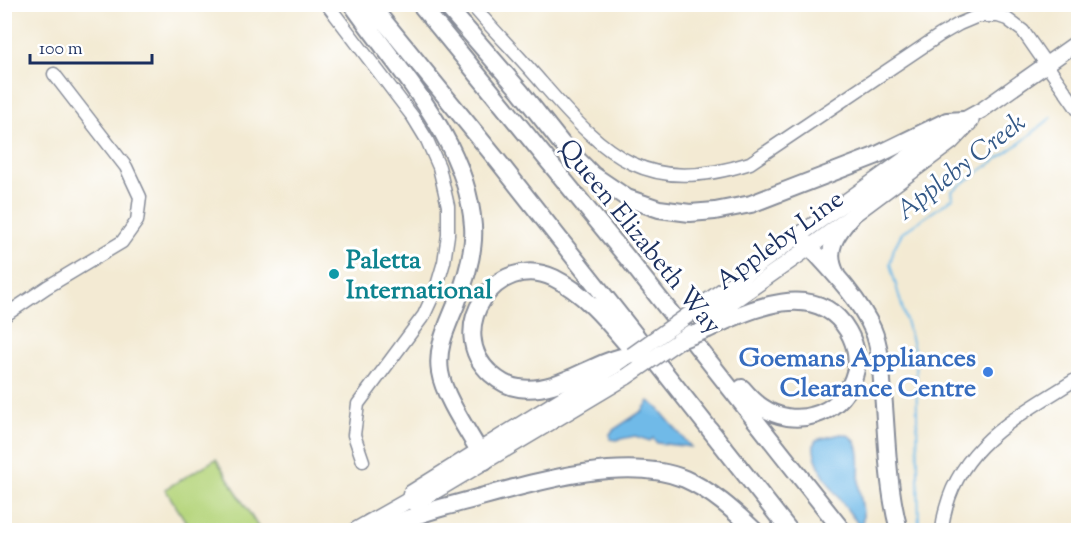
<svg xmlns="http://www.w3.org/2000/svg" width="1083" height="535" font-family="'Sorts Mill Goudy',serif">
<rect width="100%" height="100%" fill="#fff"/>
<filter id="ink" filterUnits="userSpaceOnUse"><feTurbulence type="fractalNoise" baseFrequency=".0167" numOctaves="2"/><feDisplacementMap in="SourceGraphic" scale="12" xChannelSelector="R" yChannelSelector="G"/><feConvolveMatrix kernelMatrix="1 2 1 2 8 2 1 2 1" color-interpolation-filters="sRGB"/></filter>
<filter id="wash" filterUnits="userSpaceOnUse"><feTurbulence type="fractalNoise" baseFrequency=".008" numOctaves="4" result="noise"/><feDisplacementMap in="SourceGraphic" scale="24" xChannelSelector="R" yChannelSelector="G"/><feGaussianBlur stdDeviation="1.35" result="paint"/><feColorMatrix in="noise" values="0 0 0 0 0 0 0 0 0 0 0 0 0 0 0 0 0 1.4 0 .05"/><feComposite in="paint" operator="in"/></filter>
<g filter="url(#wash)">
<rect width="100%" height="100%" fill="#f3ead3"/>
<path fill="#b6d57d" stroke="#68826e" stroke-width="1.5" d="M 216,459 L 260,530 L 191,530 L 165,489 Z"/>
<path fill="#6fbae8" stroke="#4574a3" stroke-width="1.5" d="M 649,401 L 658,408 L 691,447 L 657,443 L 653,438 L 650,441 L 635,436 L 616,440 L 610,439 L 610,434 L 613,430 L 642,411 Z
M 841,434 C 866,435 858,470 859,486 C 860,501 866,513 861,528 C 850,512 803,457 816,440 Z"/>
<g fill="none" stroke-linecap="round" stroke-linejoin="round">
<path stroke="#6fbae8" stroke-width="2" d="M 919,530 L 916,356 L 890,264 L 894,248 L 902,233 L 953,198 L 952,191 L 1020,143 L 1052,117"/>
</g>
</g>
<g filter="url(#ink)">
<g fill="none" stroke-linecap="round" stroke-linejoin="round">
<g stroke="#878c98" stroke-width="15">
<path id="minor" d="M 327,4 L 413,117 L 427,140 L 439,167 L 448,206 L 448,235 L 444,262 L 436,289 L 424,315 L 358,404 L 354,435 L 363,461
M 471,4 C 494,31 519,56 542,83 C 606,157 647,196 750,163 L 940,35 L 959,24 L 978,16 L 998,16 L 1007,19 L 1023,31 L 1078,110
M 4,316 L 47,287 L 122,242 L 137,221 L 140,197 L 126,167 L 54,74
M 942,530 C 950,449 1017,417 1078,378"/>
</g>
<g stroke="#878c98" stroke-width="18">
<path id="major" d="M 694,311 L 944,131 L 982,110 L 1078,42
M 703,322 L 810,247 L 951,142 L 971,121
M 409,500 L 411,493 L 626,359
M 4,530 L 5,530
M 356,530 L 409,500 L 415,503 L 626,377"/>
</g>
<g stroke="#878c98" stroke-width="20">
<path id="highway" d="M 352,4 C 399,72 467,140 473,226 C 475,251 466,279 457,302 C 448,325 436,346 440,372 C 444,398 472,437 485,461
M 370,4 L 498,161 L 789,530
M 420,4 L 629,260 L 842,530
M 445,4 L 520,91 L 562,144 L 593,175 L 627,198 L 659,209 L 690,213 L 715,211 L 751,204 L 875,156 L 947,121 L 964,120
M 799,235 C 825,264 857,294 873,330 C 881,349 881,372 883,393 C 887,438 887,486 899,530
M 836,274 C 824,250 836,234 851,217
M 708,329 C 749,309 817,278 848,331 C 856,345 860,363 853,379 C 839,416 794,429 762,407 C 754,402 748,395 742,388
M 632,355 C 593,360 560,394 519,388 C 509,387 499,381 491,374 C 443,331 496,250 554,278 C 591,296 617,334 643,363
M 370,523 C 376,524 382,525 388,525 C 395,525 403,520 409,518 C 421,514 433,510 444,507 C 511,490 619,451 685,479 C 712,491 733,510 754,530"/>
</g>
<use href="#minor" stroke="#fff" stroke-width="12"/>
<use href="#major" stroke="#fff" stroke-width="15"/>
<use href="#highway" stroke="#fff" stroke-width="16"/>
<g stroke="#878c98" stroke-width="18" stroke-linecap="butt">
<path id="major-bridge" d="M 632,355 L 694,311
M 626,377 L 690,333"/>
</g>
<g stroke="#878c98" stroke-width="20" stroke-linecap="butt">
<path id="highway-bridge" d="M 680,340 L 708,329"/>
</g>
<use href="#major-bridge" stroke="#fff" stroke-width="15"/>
<use href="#highway-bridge" stroke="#fff" stroke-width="16"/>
</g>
</g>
<circle fill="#0f9aa8" stroke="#fff" stroke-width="2" cx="334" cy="274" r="6"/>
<circle fill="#3f7fe0" stroke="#fff" stroke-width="2" cx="988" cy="372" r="6"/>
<g text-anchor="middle" stroke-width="6" stroke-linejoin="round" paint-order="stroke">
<g font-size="26" fill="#1b2f5e" stroke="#fff">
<text transform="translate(641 236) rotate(51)" y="9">Queen Elizabeth Way</text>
<text transform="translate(779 239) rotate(-36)" y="9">Appleby Line</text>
</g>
<g font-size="26" font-weight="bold" fill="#0d838f" stroke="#fff" text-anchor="start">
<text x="346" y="268">Paletta<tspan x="346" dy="30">International</tspan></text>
</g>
<g font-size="26" font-weight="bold" fill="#366cbe" stroke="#fff" text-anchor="end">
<text x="976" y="366">Goemans Appliances<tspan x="976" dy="30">Clearance Centre</tspan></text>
</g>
<g font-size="27" font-style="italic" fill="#345987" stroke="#fff">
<text transform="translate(960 166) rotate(-38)" y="9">Appleby Creek</text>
</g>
</g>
<rect width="1083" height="535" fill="none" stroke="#fff" stroke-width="24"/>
<path d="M30 54v9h122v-9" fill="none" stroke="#1b2f5e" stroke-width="3"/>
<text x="39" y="54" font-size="18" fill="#1b2f5e" stroke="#ffffff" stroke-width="4.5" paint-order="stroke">100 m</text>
</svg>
